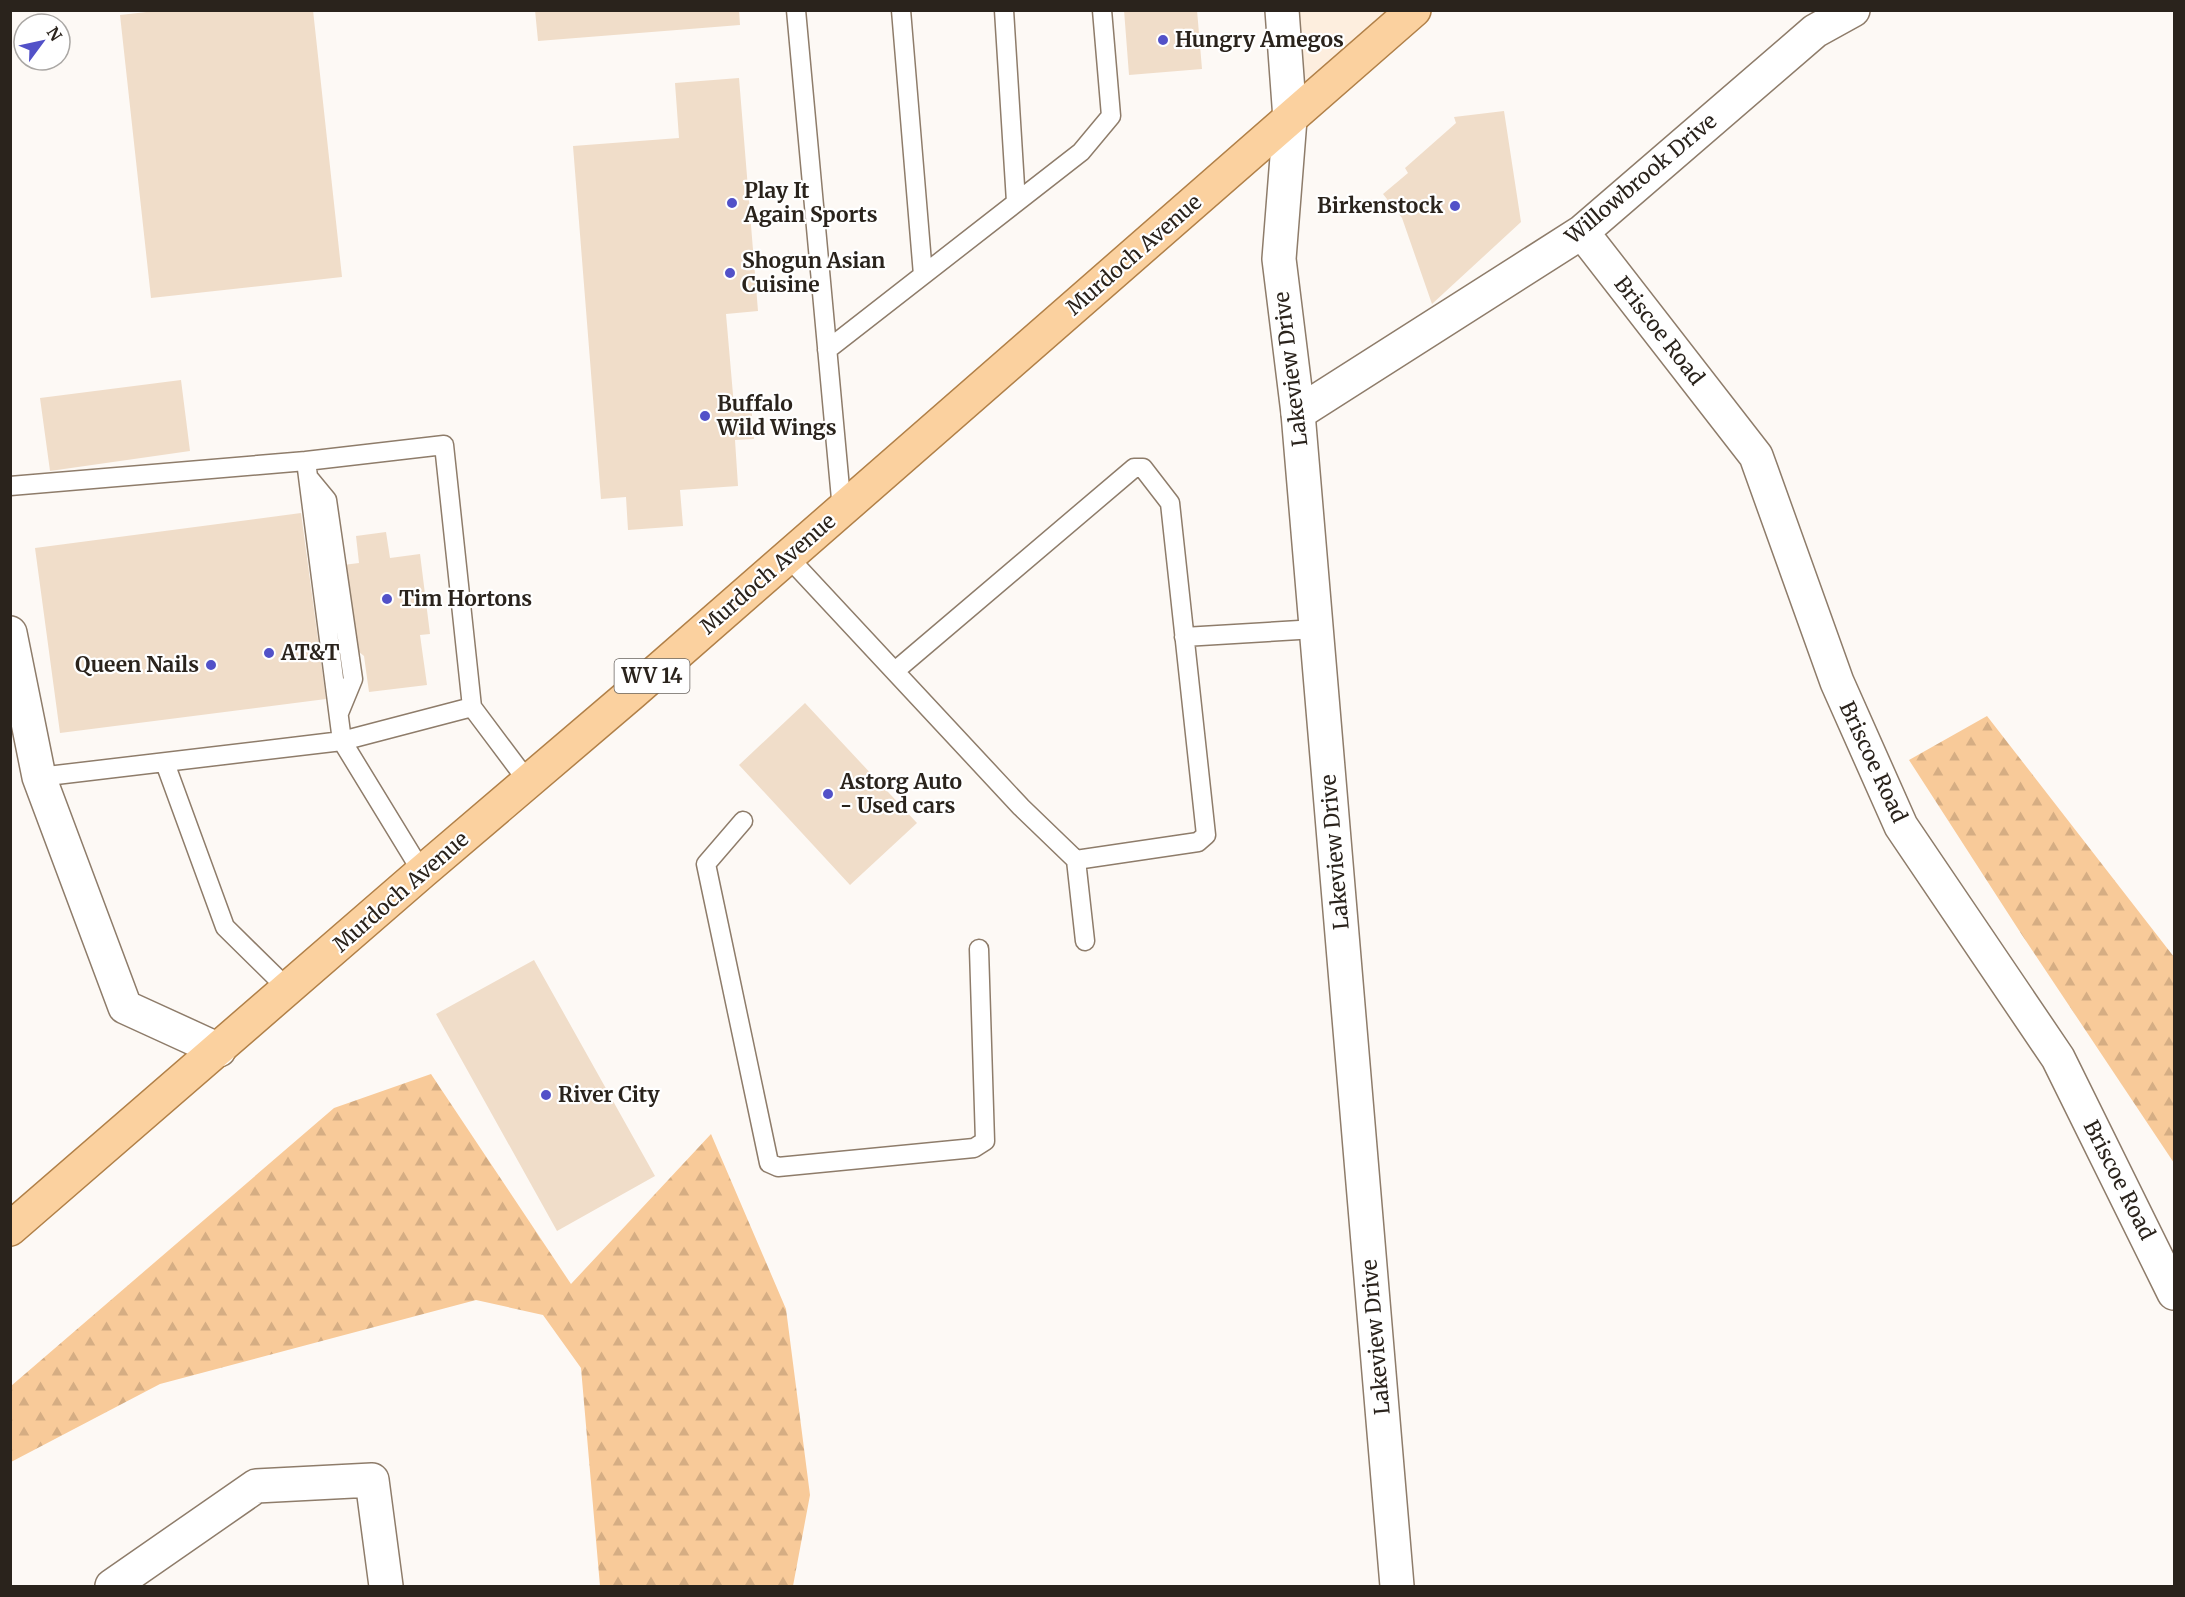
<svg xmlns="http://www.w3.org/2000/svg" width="2185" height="1597" font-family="Merriweather,serif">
<defs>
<pattern id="forest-firs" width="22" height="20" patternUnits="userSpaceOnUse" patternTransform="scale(1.5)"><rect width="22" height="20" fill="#f8ca99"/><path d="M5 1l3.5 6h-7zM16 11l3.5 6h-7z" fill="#d5ad83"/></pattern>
</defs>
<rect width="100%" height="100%" fill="#fdf9f5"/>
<path fill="#fdeede" d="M 1282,10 L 1414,11 L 1290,119 Z"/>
<path fill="url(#forest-firs)" d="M 1987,716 L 2174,957 L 2174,1163 L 2022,935 L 1909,760 Z
M 431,1074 L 571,1284 L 711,1134 L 786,1309 L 810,1495 L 793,1586 L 600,1586 L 581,1368 L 543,1315 L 476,1300 L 160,1384 L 11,1462 L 11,1386 L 334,1108 Z"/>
<path fill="#f0ddc9" d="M 164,10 L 313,10 L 342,277 L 151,298 L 120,15 Z
M 535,10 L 739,10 L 740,25 L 538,41 Z
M 1124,10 L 1197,10 L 1202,69 L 1129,75 Z
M 739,78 L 758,311 L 726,314 L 734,406 L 751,404 L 754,439 L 735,440 L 738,486 L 680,490 L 683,526 L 628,530 L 626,497 L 601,499 L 573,146 L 679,138 L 675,83 Z
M 1504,111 L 1521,222 L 1432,304 L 1402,218 L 1383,194 L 1408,173 L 1405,168 L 1456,123 L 1454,117 Z
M 181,380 L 190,451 L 50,471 L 40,398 Z
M 301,513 L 326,699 L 60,733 L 35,548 Z
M 386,532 L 390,558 L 420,554 L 430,634 L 420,635 L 427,685 L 369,692 L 364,656 L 354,648 L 343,565 L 359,563 L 356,536 Z
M 805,703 L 917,823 L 850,885 L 739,765 Z
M 534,960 L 655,1176 L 557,1231 L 436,1014 Z"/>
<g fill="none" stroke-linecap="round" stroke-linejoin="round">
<g stroke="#8e7c6a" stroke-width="21">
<path id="service" d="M 796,10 L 842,510
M 901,10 L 923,275
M 1004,10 L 1016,202
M 827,350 L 1081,152 L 1111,116 L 1102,10
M 306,461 L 342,741 L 422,872
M 308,477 L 327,500 L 353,679 L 339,713
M 10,486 L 306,461 L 444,445 L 472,707 L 529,783
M 788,557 L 1021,807 L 1076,860 L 1085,941
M 1184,637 L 1316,629
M 895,671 L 1134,468 L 1143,468 L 1170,503 L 1206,835 L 1198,842 L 1076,860
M 165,763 L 225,927 L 289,990
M 39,777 L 342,741 L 472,707
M 743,821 L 706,864 L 769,1163 L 778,1167 L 974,1148 L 985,1141 L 979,949"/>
</g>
<g stroke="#8e7c6a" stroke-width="36">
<path id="minor" d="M 1282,10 L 1290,119
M 1582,232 L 1756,456 L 1837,682 L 1901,826 L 2058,1058 L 2174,1293
M 1298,413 L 1582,232 L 1815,31 L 1853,10
M 10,633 L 39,777 L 125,1007 L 219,1050
M 112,1586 L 256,1486 L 372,1480 L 386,1586"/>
</g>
<g stroke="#8e7c6a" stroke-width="36">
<path id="tertiary" d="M 1290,119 L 1279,259 L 1298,413 L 1397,1586"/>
</g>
<g stroke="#b18048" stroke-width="36">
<path id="primary" d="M 10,1229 L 422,872 L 632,693 L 1414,10"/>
</g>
<use href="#service" stroke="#fff" stroke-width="18"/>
<use href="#minor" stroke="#fff" stroke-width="33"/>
<use href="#tertiary" stroke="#fff" stroke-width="33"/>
<use href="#primary" stroke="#fbd19f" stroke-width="33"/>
</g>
<g fill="#5251c8" stroke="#fff" stroke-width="2">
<circle cx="1163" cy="40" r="6"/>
<circle cx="732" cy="203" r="6"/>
<circle cx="1455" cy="206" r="6"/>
<circle cx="730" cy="273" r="6"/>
<circle cx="705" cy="416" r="6"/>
<circle cx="387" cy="599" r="6"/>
<circle cx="269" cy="653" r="6"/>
<circle cx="211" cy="665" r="6"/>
<circle cx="828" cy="794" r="6"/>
<circle cx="546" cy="1095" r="6"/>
</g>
<g text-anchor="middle" stroke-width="4.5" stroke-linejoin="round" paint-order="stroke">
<rect fill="#fff" stroke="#6a6560" stroke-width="1.5" x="614.5" y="659" width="75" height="34" rx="4.5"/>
<g font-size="20" font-weight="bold" fill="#2a231c">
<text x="652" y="683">WV 14</text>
</g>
<g font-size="21" font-weight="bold" fill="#2a231c" stroke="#fff" text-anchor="start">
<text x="1175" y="47">Hungry Amegos</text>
<text x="744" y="198">Play It<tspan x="744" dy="24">Again Sports</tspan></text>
<text x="1443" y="213" text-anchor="end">Birkenstock</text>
<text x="742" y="268">Shogun Asian<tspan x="742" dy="24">Cuisine</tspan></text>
<text x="717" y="411">Buffalo<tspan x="717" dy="24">Wild Wings</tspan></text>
<text x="399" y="606">Tim Hortons</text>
<text x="281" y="660">AT&amp;T</text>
<text x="199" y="672" text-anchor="end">Queen Nails</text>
<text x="840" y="789">Astorg Auto<tspan x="840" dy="24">- Used cars</tspan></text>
<text x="558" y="1102">River City</text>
</g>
<g font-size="21" fill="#2a231c" stroke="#fff">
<text transform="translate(1641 179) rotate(-40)" y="7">Willowbrook Drive</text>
<text transform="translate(1134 255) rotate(-41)" y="7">Murdoch Avenue</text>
<text transform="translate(1659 331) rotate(52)" y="7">Briscoe Road</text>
<text transform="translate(1291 369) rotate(-97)" y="7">Lakeview Drive</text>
<text transform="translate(768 574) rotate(-41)" y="7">Murdoch Avenue</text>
<text transform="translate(1873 762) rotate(65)" y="7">Briscoe Road</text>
<text transform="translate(1335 852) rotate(-95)" y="7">Lakeview Drive</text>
<text transform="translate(401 892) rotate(-41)" y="7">Murdoch Avenue</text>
<text transform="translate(2119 1180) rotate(63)" y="7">Briscoe Road</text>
<text transform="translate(1376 1337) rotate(-95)" y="7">Lakeview Drive</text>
</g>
</g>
<rect width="2185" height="1597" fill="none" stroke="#2a231c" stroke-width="24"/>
<g transform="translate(42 42) rotate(57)"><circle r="28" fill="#ffffff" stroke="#aaa7a4" stroke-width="1.5"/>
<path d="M0-4.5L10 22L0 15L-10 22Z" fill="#5251c8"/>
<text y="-9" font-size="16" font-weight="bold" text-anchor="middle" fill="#2a231c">N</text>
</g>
</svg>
